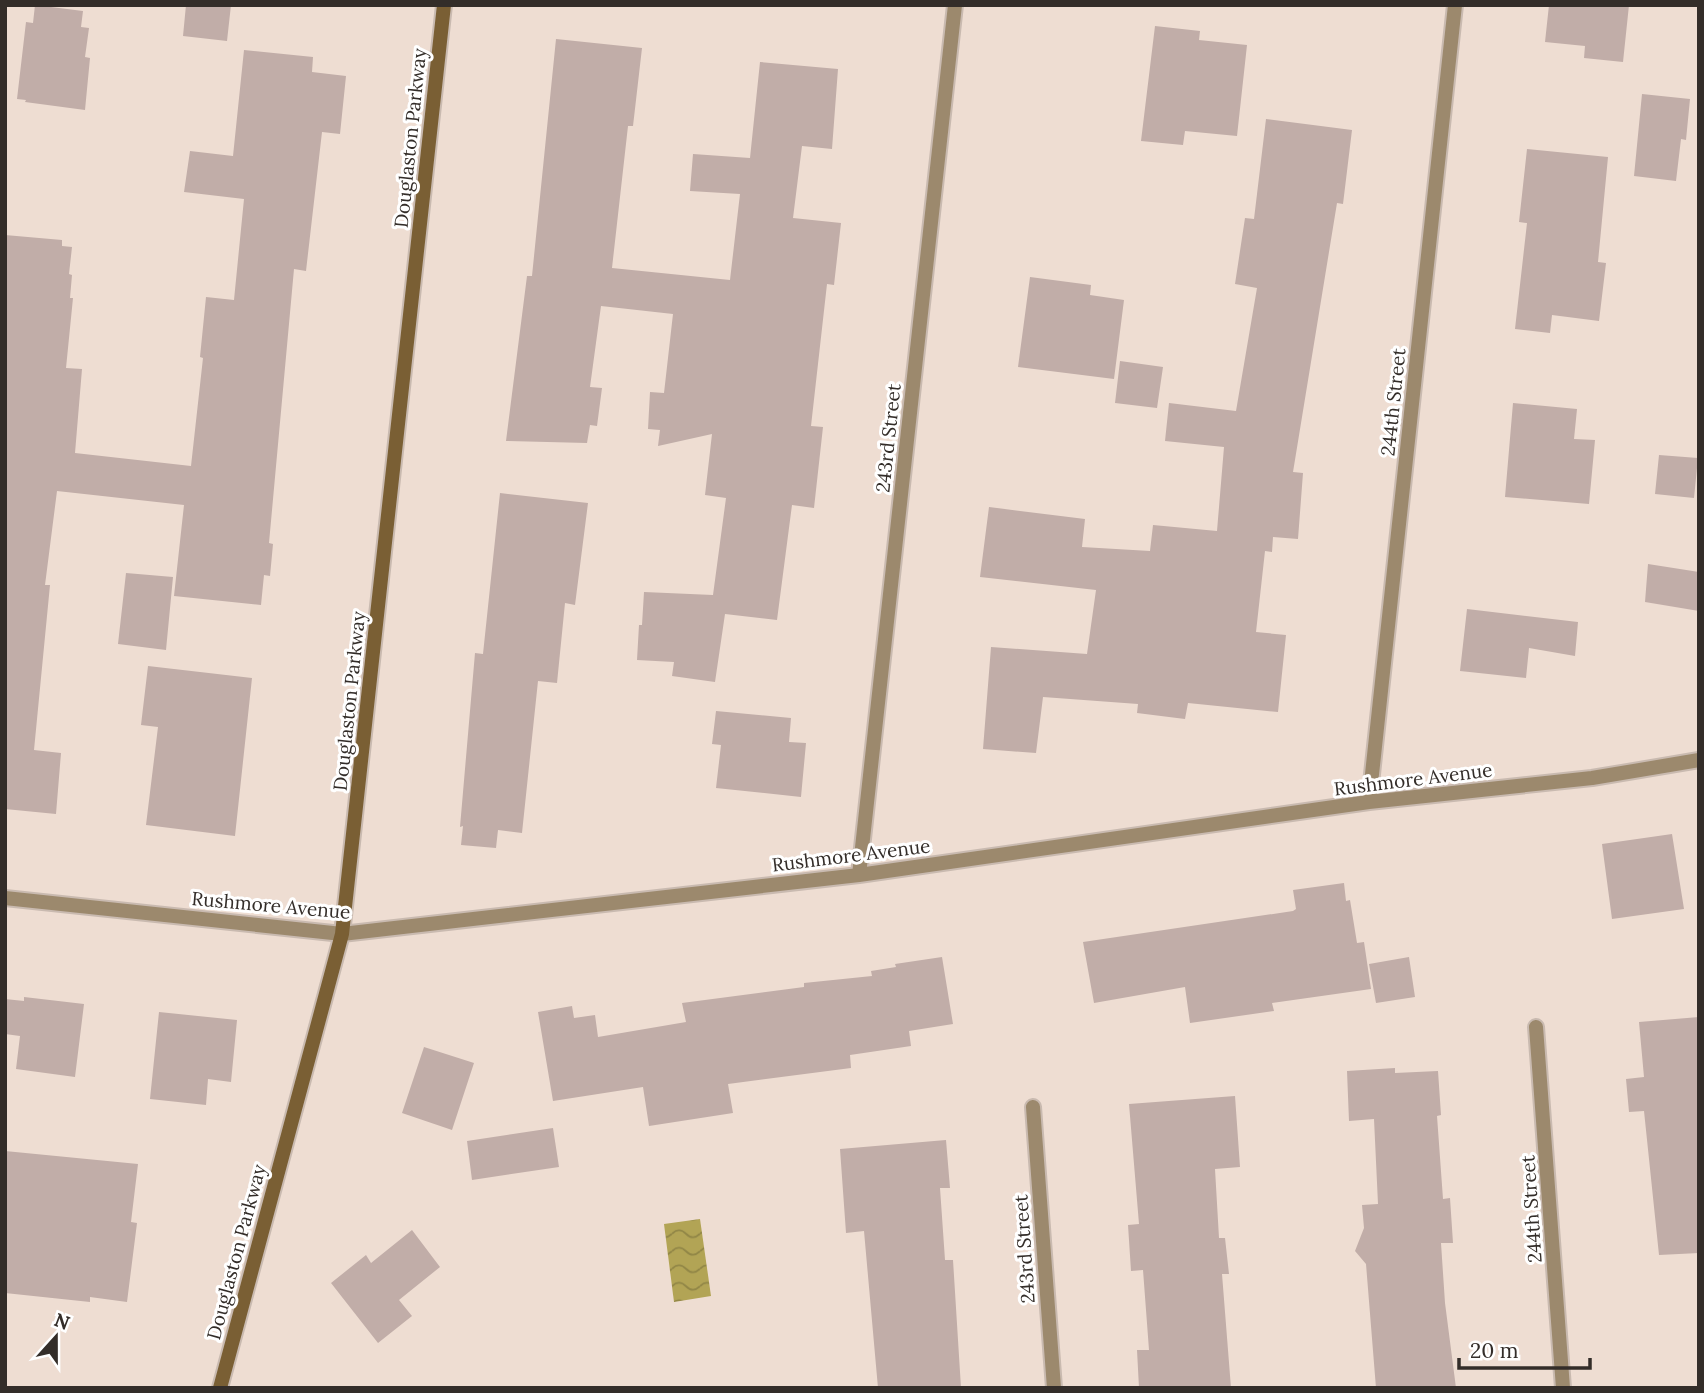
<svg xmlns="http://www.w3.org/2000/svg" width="1704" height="1393" font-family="Lora,serif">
<defs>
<pattern id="water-waves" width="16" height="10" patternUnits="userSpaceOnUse" patternTransform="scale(1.75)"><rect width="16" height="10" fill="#b2a455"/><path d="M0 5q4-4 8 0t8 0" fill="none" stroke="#918646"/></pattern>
</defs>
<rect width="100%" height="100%" fill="#eeddd2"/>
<path fill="url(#water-waves)" d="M 700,1219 L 711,1296 L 674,1302 L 664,1224 Z"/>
<path fill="#c1ada8" d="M 35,5 L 83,11 L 81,27 L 89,28 L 85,57 L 90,58 L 85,110 L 25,102 L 26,100 L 17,99 L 26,22 L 33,23 Z
M 186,5 L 231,5 L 227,41 L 183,36 Z
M 1549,5 L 1629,5 L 1623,62 L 1584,58 L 1585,46 L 1545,42 Z
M 1155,26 L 1200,31 L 1199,40 L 1247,45 L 1237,136 L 1185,131 L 1183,145 L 1141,141 Z
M 556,39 L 642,48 L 633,126 L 628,126 L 612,268 L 730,280 L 740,194 L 690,191 L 693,154 L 750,158 L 760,62 L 838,69 L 832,149 L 802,146 L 793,218 L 841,223 L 834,285 L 827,284 L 811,426 L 823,427 L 814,508 L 792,505 L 777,620 L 725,614 L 715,682 L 672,676 L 674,662 L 637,660 L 639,625 L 642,625 L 644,592 L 713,595 L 726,498 L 705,495 L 712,434 L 658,446 L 660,430 L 648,429 L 650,392 L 664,393 L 673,314 L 601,306 L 590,387 L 602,388 L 597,426 L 590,425 L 587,443 L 506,441 L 527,276 L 532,276 Z
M 244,50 L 313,57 L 312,72 L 346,76 L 340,134 L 322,132 L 306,271 L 294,269 L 269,543 L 273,544 L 270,576 L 264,575 L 261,605 L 174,596 L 184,505 L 57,491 L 45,585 L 50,585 L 34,750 L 61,753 L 56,814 L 5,809 L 5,235 L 62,240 L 62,246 L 72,247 L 69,274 L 72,275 L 70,298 L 73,298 L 66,368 L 82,369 L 75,453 L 191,466 L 203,358 L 200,357 L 206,297 L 234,300 L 244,199 L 184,192 L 190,151 L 233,156 Z
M 1642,94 L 1690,99 L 1686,140 L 1681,139 L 1676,181 L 1634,176 Z
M 1266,119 L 1352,130 L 1343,204 L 1337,203 L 1293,472 L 1303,473 L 1298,539 L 1273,537 L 1272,552 L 1265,551 L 1256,632 L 1286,635 L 1278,712 L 1188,703 L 1185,719 L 1137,713 L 1138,704 L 1043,697 L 1036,753 L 983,749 L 991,647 L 1087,654 L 1096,590 L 980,577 L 989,507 L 1085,519 L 1082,547 L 1150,551 L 1153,525 L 1217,531 L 1224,447 L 1165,441 L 1169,403 L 1236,411 L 1257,288 L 1235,284 L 1245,218 L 1254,219 Z
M 1527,149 L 1608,157 L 1598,262 L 1606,263 L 1599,321 L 1552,315 L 1550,333 L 1515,329 L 1527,223 L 1519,222 Z
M 1030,277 L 1091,285 L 1090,295 L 1124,300 L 1114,379 L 1018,367 Z
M 1120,361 L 1163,367 L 1157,408 L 1115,403 Z
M 1513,403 L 1577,409 L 1574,439 L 1595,440 L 1589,504 L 1505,497 Z
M 1659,455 L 1698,458 L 1694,498 L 1655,494 Z
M 500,493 L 588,503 L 575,605 L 565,603 L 557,683 L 538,681 L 522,833 L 498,830 L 496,848 L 461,845 L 463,826 L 460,827 L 475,653 L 483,654 Z
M 1648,564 L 1699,572 L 1699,611 L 1645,602 Z
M 126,573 L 173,577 L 166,650 L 118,644 Z
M 1467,609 L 1578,622 L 1575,656 L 1529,648 L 1526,678 L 1460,671 Z
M 148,666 L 252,678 L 235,836 L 146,825 L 158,727 L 141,725 Z
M 716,711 L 791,718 L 789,742 L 806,743 L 801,797 L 716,788 L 721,745 L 712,744 Z
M 1672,834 L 1684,909 L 1612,919 L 1602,844 Z
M 1344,883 L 1346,901 L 1350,900 L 1357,943 L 1364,942 L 1371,989 L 1272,1003 L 1274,1011 L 1190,1023 L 1185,987 L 1094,1003 L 1083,942 L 1293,911 L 1296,909 L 1293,890 Z
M 942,957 L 953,1024 L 909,1031 L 911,1046 L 850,1055 L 851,1068 L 728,1084 L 733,1113 L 649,1126 L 643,1087 L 553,1101 L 538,1012 L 572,1006 L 574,1018 L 595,1015 L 598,1037 L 686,1022 L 682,1003 L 804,987 L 804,983 L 872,976 L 871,971 L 896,967 L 895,964 Z
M 1409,957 L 1415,997 L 1376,1003 L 1369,964 Z
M 24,997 L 84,1004 L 75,1077 L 16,1069 L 20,1036 L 5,1034 L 5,999 L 24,1001 Z
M 159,1012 L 237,1020 L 231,1082 L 208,1079 L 206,1105 L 150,1099 Z
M 1699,1017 L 1699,1253 L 1659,1255 L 1644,1111 L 1629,1112 L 1626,1079 L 1644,1077 L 1639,1022 Z
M 424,1047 L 474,1063 L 452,1130 L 402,1113 Z
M 1395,1068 L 1395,1073 L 1438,1071 L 1441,1115 L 1437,1116 L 1443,1199 L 1450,1198 L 1453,1243 L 1441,1243 L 1445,1303 L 1456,1388 L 1376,1388 L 1366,1264 L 1355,1251 L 1364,1228 L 1362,1205 L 1378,1204 L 1374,1119 L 1349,1121 L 1347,1071 Z
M 1235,1096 L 1240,1167 L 1215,1169 L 1219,1238 L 1225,1238 L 1229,1274 L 1222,1274 L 1231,1388 L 1139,1388 L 1137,1350 L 1149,1350 L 1143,1270 L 1131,1271 L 1128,1225 L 1139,1224 L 1129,1104 Z
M 553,1128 L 559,1167 L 472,1180 L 467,1141 Z
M 946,1140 L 950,1188 L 940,1188 L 945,1260 L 953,1260 L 961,1388 L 878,1388 L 864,1231 L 846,1233 L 840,1149 Z
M 5,1151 L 138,1164 L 131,1222 L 137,1223 L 127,1302 L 90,1297 L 90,1302 L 5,1293 Z
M 412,1230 L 440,1267 L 399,1300 L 412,1316 L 378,1343 L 331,1283 L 366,1255 L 371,1263 Z"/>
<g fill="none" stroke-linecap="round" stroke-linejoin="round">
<g stroke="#c9bab0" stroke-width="18">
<path id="minor" d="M 1369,802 L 1455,5
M 859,875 L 955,5
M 5,898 L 342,934 L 859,875 L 1369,802 L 1592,778 L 1699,760
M 1536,1027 L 1563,1388
M 1033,1107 L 1054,1388"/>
</g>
<g stroke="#c9bab0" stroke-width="18">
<path id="secondary" d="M 220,1388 L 342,934 L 444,5"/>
</g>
<use href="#minor" stroke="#9c896d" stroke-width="14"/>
<use href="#secondary" stroke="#7a5f34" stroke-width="14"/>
</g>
<g text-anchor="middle" stroke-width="6" stroke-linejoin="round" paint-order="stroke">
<g font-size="19" fill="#332d29" stroke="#fff">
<text transform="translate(410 138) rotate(-84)" y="7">Douglaston Parkway</text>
<text transform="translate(1393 402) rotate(-84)" y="7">244th Street</text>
<text transform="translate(888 438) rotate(-84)" y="7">243rd Street</text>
<text transform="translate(349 701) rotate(-84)" y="7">Douglaston Parkway</text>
<text transform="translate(1413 779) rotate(-7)" y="7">Rushmore Avenue</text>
<text transform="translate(851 855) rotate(-7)" y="7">Rushmore Avenue</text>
<text transform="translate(271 905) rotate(5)" y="7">Rushmore Avenue</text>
<text transform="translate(1531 1209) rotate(-94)" y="7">244th Street</text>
<text transform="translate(1024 1249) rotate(-94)" y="7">243rd Street</text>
<text transform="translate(236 1252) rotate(-75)" y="7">Douglaston Parkway</text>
</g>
</g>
<rect width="1704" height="1393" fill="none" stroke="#332d29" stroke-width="14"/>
<g transform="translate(56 1337) rotate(21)" stroke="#ffffff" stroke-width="5" paint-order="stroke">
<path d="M0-5L12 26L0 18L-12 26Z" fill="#332d29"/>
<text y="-10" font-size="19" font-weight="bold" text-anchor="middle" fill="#332d29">N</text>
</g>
<path d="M1459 1358v10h131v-10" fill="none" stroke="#332d29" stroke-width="3.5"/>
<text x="1470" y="1358" font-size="21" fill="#332d29" stroke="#ffffff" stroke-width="5" paint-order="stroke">20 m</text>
</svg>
